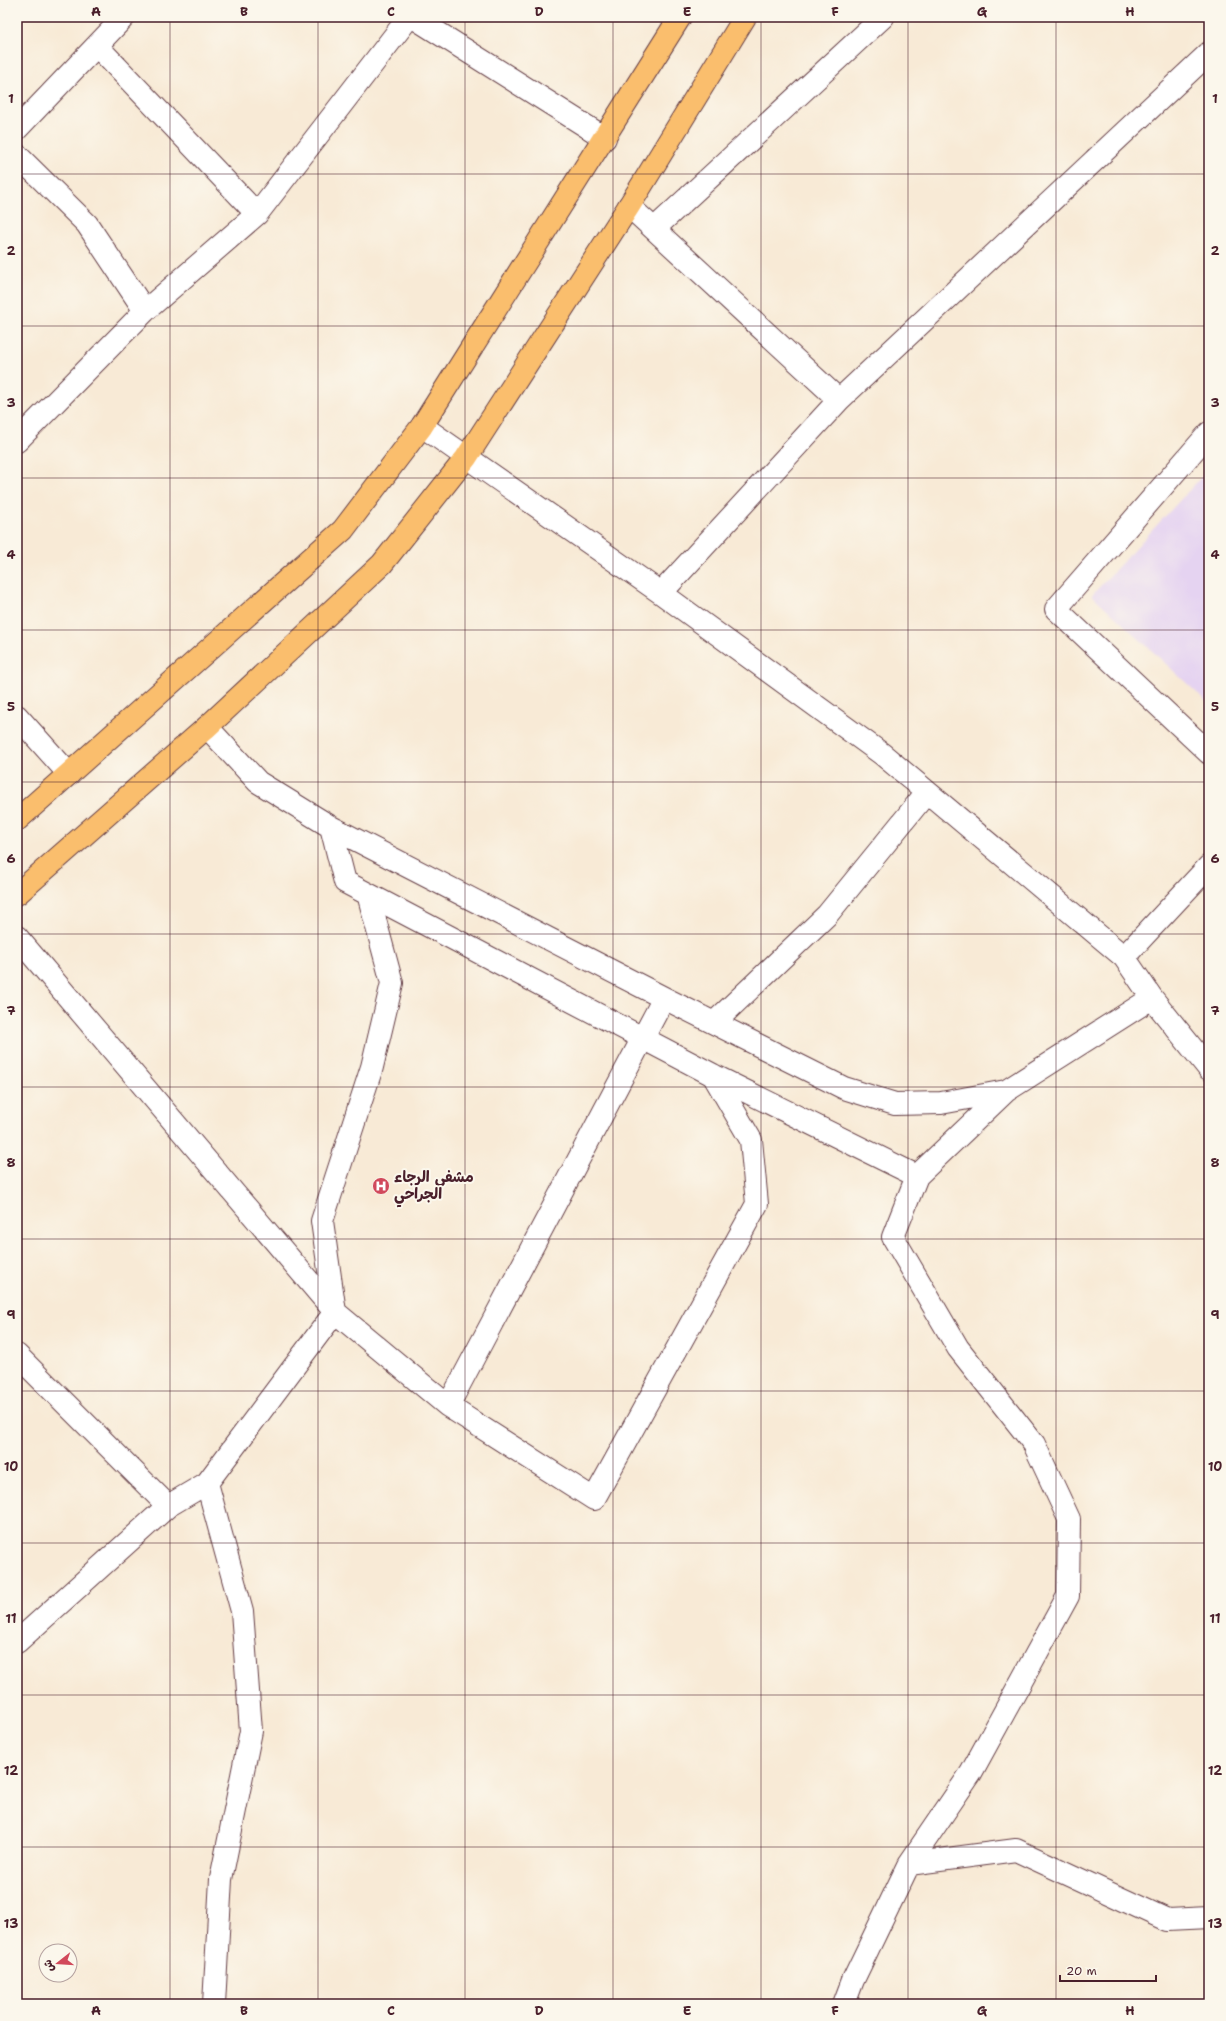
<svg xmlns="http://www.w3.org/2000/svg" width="1226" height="2021" font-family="'Shantell Sans','Playpen Sans Arabic',sans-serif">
<rect width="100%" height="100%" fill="#fbf7ec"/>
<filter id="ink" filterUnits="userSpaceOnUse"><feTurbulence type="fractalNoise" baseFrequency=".025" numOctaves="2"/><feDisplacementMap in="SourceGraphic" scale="8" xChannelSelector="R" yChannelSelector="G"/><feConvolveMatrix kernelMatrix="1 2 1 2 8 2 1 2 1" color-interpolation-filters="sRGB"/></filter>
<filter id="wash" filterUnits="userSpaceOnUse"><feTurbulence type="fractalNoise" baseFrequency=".012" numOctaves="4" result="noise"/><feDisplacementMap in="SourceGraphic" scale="16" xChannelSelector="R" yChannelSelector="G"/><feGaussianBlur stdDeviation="0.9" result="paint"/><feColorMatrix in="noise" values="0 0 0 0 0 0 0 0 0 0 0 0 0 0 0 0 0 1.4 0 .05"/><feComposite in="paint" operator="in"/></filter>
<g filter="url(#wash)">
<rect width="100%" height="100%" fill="#f8ead6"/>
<path fill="#e5d3f1" d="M 1209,469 L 1209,704 L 1092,595 Z"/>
</g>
<g filter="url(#ink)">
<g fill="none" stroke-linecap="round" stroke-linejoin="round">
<g stroke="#643d45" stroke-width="24">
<path id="minor" d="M 413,17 L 605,138
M 97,46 L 257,214
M 17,129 L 124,17
M 17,155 L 87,224 L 145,311
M 629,206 L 839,400
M 654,229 L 883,17
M 422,426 L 661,593 L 882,754 L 1124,957 L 1152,998 L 1209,1069
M 1209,433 L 1056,609 L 1209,753
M 17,441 L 145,311 L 257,214 L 409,17
M 661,593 L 839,400 L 1209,53
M 17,716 L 69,774
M 207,727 L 258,782 L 331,827 L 664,998 L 844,1088 L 895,1104 L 941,1103 L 1006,1091
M 331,827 L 345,882 L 713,1075 L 917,1176 L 1006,1091 L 1152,998
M 17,937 L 335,1312 L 448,1406 L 664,998
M 1124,957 L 1209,866
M 714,1023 L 827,915 L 927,792
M 17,1355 L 168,1506 L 207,1483
M 448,1406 L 594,1499 L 757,1204 L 751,1140 L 713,1075
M 17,1642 L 168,1506
M 909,1864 L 971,1773 L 1068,1596 L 1069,1519 L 1034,1444 L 958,1348 L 893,1237 L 917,1176
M 214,2004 L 221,1879 L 251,1731 L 242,1611 L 207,1483 L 335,1312 L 322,1221 L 372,1067 L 392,983 L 368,894
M 844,2004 L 853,1980 L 909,1864 L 1016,1850 L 1167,1920 L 1209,1918"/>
</g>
<g stroke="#643d45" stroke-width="24">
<path id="major" d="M 17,820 L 343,530 L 422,426 L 680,17
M 17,894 L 207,727 L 382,564 L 466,458 L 629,206 L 745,17"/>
</g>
<use href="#minor" stroke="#fff" stroke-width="22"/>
<use href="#major" stroke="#fabe6d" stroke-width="22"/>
</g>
</g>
<path fill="none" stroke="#4a1f2b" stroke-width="1" stroke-opacity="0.55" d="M 170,17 L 170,2004M 318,17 L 318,2004M 465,17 L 465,2004M 613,17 L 613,2004M 761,17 L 761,2004M 908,17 L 908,2004M 1056,17 L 1056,2004M 17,174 L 1209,174M 17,326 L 1209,326M 17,478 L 1209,478M 17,630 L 1209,630M 17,782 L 1209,782M 17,934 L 1209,934M 17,1087 L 1209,1087M 17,1239 L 1209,1239M 17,1391 L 1209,1391M 17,1543 L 1209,1543M 17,1695 L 1209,1695M 17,1847 L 1209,1847"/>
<defs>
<g id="hospital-disc" transform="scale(0.9)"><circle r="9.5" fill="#d1495b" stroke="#fbf7ec"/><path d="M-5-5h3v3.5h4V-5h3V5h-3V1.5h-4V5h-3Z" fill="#fff"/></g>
</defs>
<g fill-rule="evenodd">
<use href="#hospital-disc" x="381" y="1186"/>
</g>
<g text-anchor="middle" stroke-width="4" stroke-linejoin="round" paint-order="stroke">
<g font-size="15" font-weight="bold" fill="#4a1f2b" stroke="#fbf7ec" text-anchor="start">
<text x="394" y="1182">مشفى الرجاء<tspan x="394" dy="17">الجراحي</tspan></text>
</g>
</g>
<rect width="1226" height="2021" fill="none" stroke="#fbf7ec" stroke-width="44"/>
<g transform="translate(58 1963) rotate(253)"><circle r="19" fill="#fbf7ec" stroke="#b4a19f"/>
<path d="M0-3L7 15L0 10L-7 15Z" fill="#d1495b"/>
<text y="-6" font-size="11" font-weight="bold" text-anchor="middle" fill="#4a1f2b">ش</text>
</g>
<path d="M1060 1975v6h96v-6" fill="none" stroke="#4a1f2b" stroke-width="2"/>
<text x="1066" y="1975" font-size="12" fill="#4a1f2b" stroke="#fbf7ec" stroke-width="3" paint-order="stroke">20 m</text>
<rect x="22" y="22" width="1182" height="1977" fill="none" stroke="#4a1f2b" stroke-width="1.5"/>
<g font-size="13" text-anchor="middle" font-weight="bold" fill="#4a1f2b">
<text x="96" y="16">A</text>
<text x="244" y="16">B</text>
<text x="391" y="16">C</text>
<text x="539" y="16">D</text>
<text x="687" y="16">E</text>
<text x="835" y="16">F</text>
<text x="982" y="16">G</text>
<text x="1130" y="16">H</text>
<text x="11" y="103">1</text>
<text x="1215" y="103">1</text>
<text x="11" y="255">2</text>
<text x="1215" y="255">2</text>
<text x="11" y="407">3</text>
<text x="1215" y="407">3</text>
<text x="11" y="559">4</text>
<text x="1215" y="559">4</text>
<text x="11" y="711">5</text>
<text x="1215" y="711">5</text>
<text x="11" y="863">6</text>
<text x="1215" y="863">6</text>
<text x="11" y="1015">7</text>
<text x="1215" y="1015">7</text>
<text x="11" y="1167">8</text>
<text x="1215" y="1167">8</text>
<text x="11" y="1319">9</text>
<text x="1215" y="1319">9</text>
<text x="11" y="1471">10</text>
<text x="1215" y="1471">10</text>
<text x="11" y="1623">11</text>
<text x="1215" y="1623">11</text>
<text x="11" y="1775">12</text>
<text x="1215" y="1775">12</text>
<text x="11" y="1928">13</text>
<text x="1215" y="1928">13</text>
<text x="96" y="2015">A</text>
<text x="244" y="2015">B</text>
<text x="391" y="2015">C</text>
<text x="539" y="2015">D</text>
<text x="687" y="2015">E</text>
<text x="835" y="2015">F</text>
<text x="982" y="2015">G</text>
<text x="1130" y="2015">H</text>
</g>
</svg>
